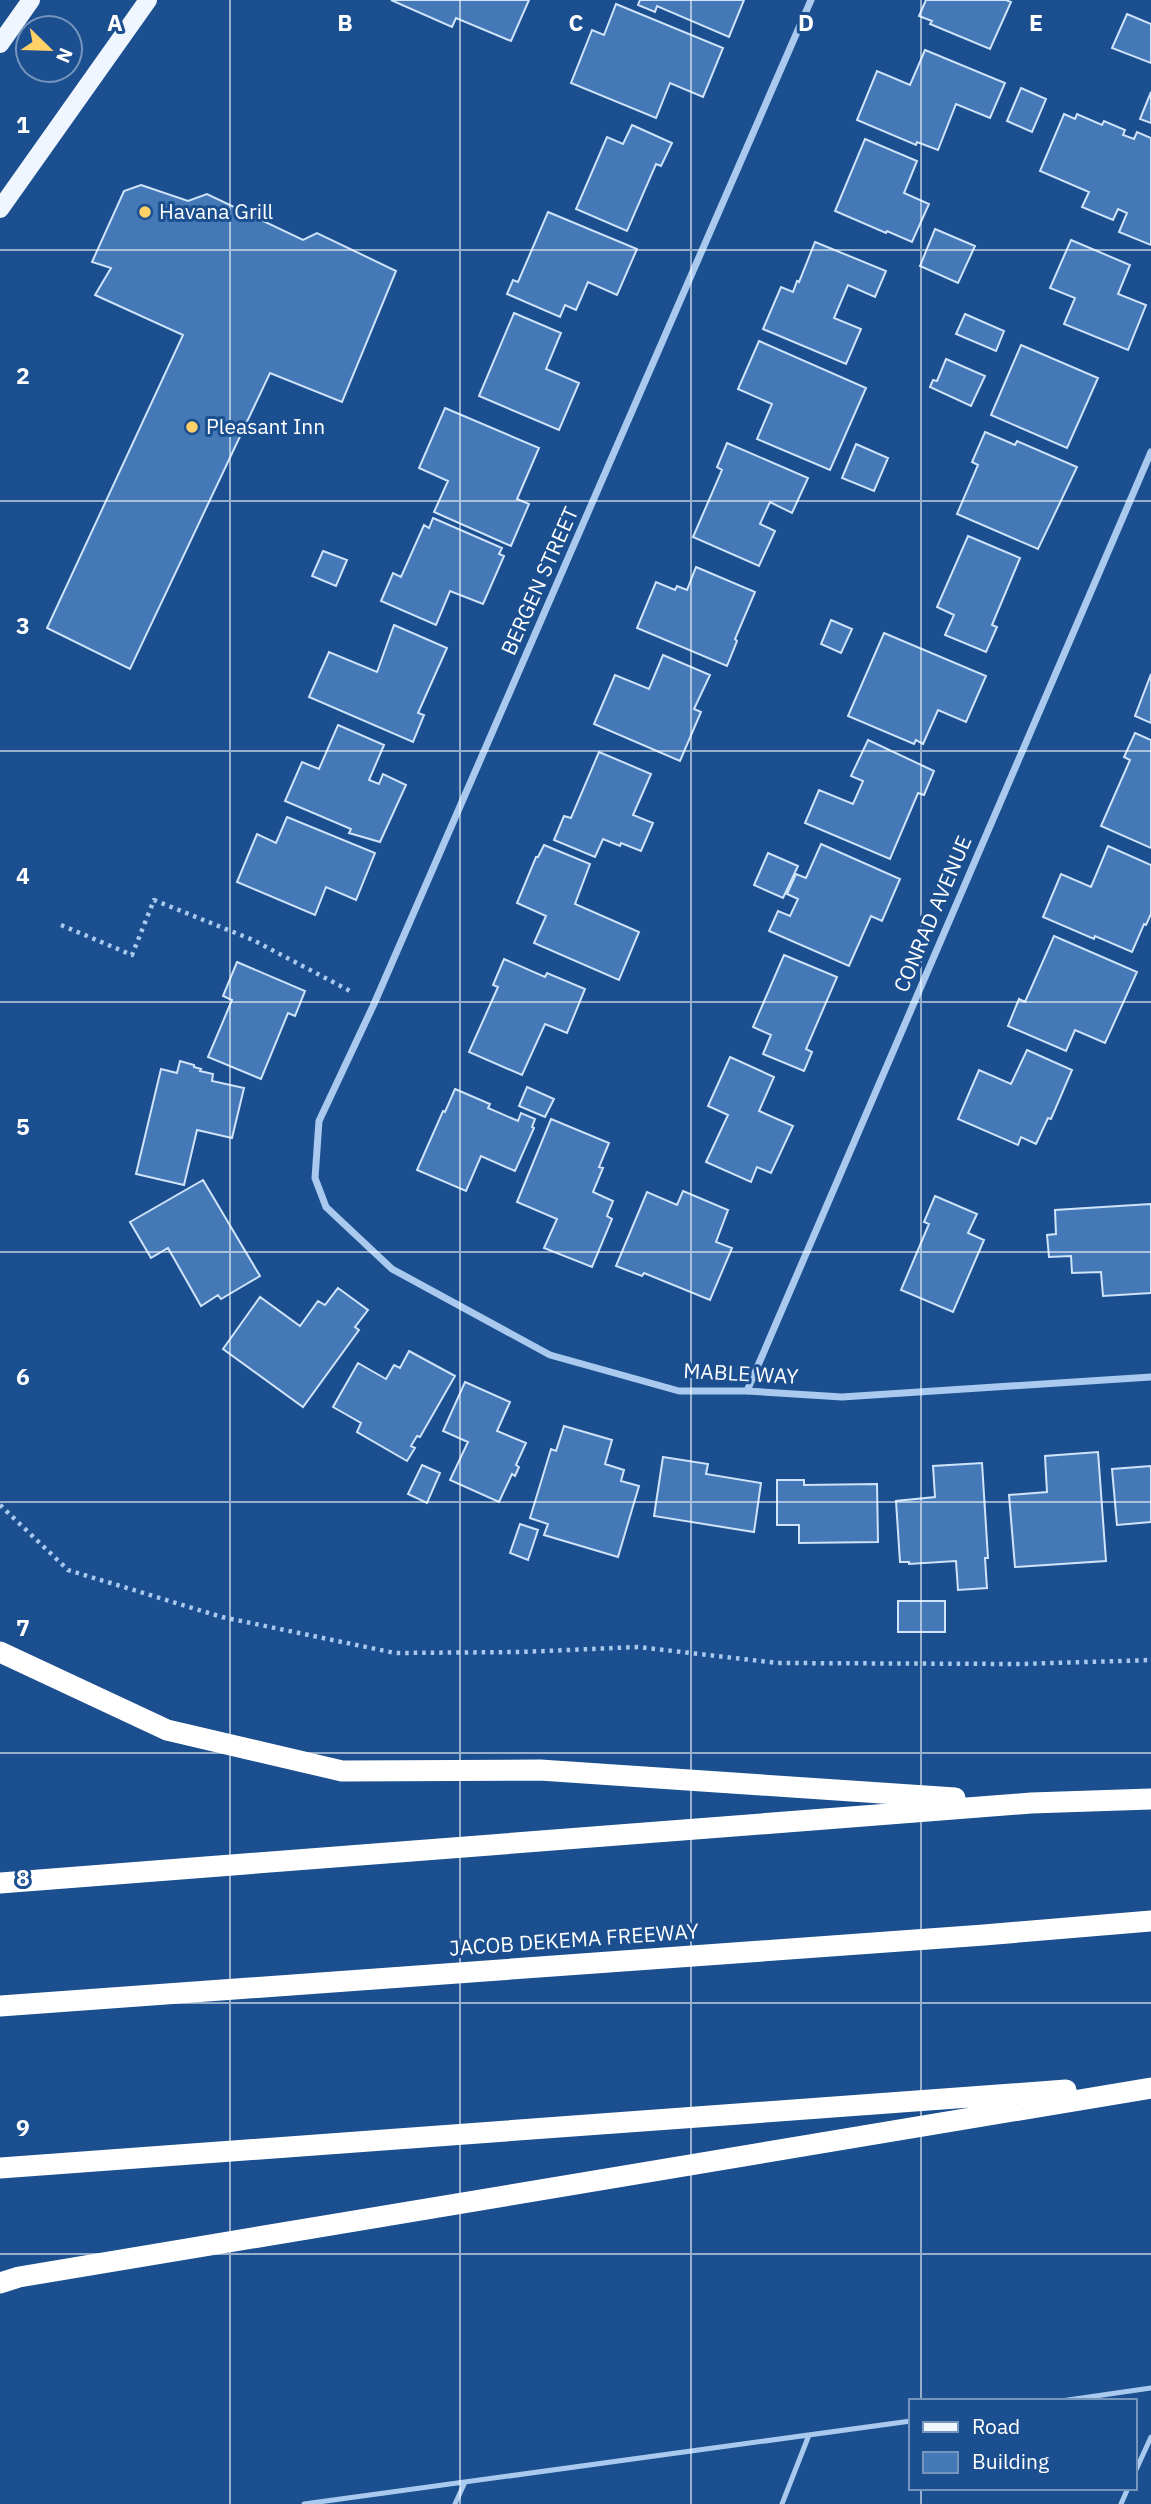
<svg xmlns="http://www.w3.org/2000/svg" width="1151" height="2504" font-family="'IBM Plex Sans',sans-serif">
<rect width="100%" height="100%" fill="#1b4f8f"/>
<path fill="#4478b7" stroke="#cfe3fa" stroke-width="2" d="M 391,0 L 529,0 L 511,41 L 456,18 L 452,27 Z
M 640,0 L 744,0 L 729,37 L 657,6 L 655,12 L 638,5 Z
M 926,0 L 1006,0 L 1011,2 L 990,49 L 930,24 L 932,21 L 919,16 Z
M 616,4 L 723,48 L 703,97 L 670,83 L 656,118 L 571,83 L 592,30 L 604,35 Z
M 1127,14 L 1151,24 L 1151,63 L 1112,48 Z
M 925,50 L 1005,83 L 990,118 L 956,104 L 938,150 L 917,142 L 916,145 L 857,120 L 877,71 L 910,85 Z
M 1021,88 L 1046,99 L 1032,132 L 1007,121 Z
M 1151,92 L 1151,123 L 1140,119 Z
M 1064,114 L 1075,119 L 1077,114 L 1102,125 L 1104,121 L 1125,130 L 1123,135 L 1134,139 L 1137,132 L 1151,138 L 1151,245 L 1119,232 L 1127,213 L 1118,209 L 1113,220 L 1082,207 L 1089,192 L 1040,171 Z
M 632,125 L 672,143 L 661,166 L 656,164 L 627,231 L 576,209 L 607,137 L 623,144 Z
M 865,139 L 917,161 L 904,193 L 929,204 L 912,242 L 887,231 L 886,233 L 835,211 Z
M 141,185 L 188,201 L 207,194 L 303,240 L 317,233 L 396,271 L 342,402 L 270,373 L 130,669 L 47,628 L 183,335 L 95,295 L 111,268 L 92,262 L 124,191 Z
M 548,212 L 637,249 L 617,295 L 588,282 L 576,310 L 565,305 L 560,317 L 507,294 L 513,280 L 518,282 Z
M 935,229 L 975,246 L 958,283 L 920,266 Z
M 1071,240 L 1130,265 L 1118,294 L 1146,305 L 1128,350 L 1064,324 L 1075,298 L 1050,288 Z
M 815,242 L 886,271 L 875,297 L 848,285 L 834,318 L 861,329 L 846,364 L 763,329 L 781,287 L 793,292 L 797,281 L 799,282 Z
M 514,313 L 561,333 L 546,369 L 579,383 L 559,430 L 479,396 Z
M 965,314 L 1004,331 L 996,351 L 956,334 Z
M 759,341 L 866,388 L 830,470 L 757,439 L 772,404 L 738,389 Z
M 1021,345 L 1098,378 L 1067,448 L 991,415 Z
M 946,359 L 985,376 L 971,406 L 930,387 L 933,380 L 937,381 Z
M 445,408 L 539,448 L 517,499 L 529,504 L 511,546 L 434,512 L 448,481 L 419,468 Z
M 985,432 L 1015,445 L 1017,441 L 1077,467 L 1038,549 L 957,514 L 978,465 L 972,462 Z
M 727,443 L 808,478 L 792,513 L 770,502 L 760,524 L 775,531 L 759,566 L 693,537 L 722,470 L 717,467 Z
M 856,444 L 888,458 L 874,491 L 842,478 Z
M 433,518 L 502,548 L 499,554 L 504,556 L 483,604 L 450,591 L 436,625 L 381,601 L 393,573 L 401,577 L 424,525 L 429,528 Z
M 968,536 L 1020,558 L 992,625 L 997,627 L 986,652 L 945,635 L 954,615 L 937,607 Z
M 323,551 L 347,560 L 336,586 L 312,576 Z
M 696,567 L 755,592 L 735,639 L 737,641 L 727,666 L 637,628 L 656,582 L 675,590 L 677,586 L 687,590 Z
M 831,620 L 852,629 L 841,653 L 821,644 Z
M 394,625 L 447,648 L 418,713 L 424,715 L 413,742 L 309,697 L 329,652 L 377,672 Z
M 884,633 L 986,676 L 966,722 L 938,710 L 923,744 L 916,740 L 914,744 L 848,716 Z
M 663,655 L 710,675 L 694,709 L 701,712 L 680,761 L 594,724 L 615,675 L 649,689 Z
M 1151,674 L 1151,723 L 1135,716 Z
M 338,725 L 384,745 L 369,780 L 379,784 L 383,774 L 406,785 L 380,842 L 349,833 L 351,829 L 285,801 L 302,762 L 319,769 Z
M 1135,733 L 1151,740 L 1151,848 L 1101,826 L 1130,760 L 1124,757 Z
M 868,740 L 934,771 L 924,795 L 918,793 L 890,859 L 805,823 L 819,790 L 853,804 L 863,781 L 851,776 Z
M 599,752 L 651,774 L 633,815 L 653,823 L 641,851 L 621,843 L 620,846 L 603,839 L 595,857 L 554,840 L 564,816 L 571,818 Z
M 287,817 L 375,853 L 356,900 L 326,887 L 315,915 L 237,882 L 257,834 L 276,843 Z
M 821,844 L 900,879 L 882,921 L 871,916 L 849,966 L 769,931 L 778,911 L 790,916 L 798,899 L 787,894 L 796,874 L 806,878 Z
M 544,845 L 590,864 L 575,904 L 639,932 L 619,980 L 534,943 L 546,916 L 517,903 L 536,857 L 538,857 Z
M 1108,846 L 1151,865 L 1151,914 L 1146,925 L 1144,924 L 1132,952 L 1095,936 L 1094,939 L 1043,917 L 1061,874 L 1091,887 Z
M 768,853 L 798,866 L 783,898 L 754,885 Z
M 1054,936 L 1137,972 L 1105,1043 L 1075,1030 L 1066,1051 L 1008,1026 L 1019,999 L 1025,1002 Z
M 784,955 L 837,977 L 806,1049 L 812,1052 L 804,1071 L 763,1054 L 771,1035 L 753,1027 Z
M 504,959 L 545,977 L 547,973 L 585,989 L 567,1033 L 545,1024 L 522,1075 L 469,1052 L 498,987 L 493,985 Z
M 237,962 L 305,991 L 295,1016 L 288,1013 L 261,1079 L 208,1057 L 232,1000 L 223,996 Z
M 1027,1050 L 1072,1070 L 1051,1119 L 1048,1118 L 1036,1144 L 1021,1137 L 1018,1145 L 958,1119 L 979,1070 L 1011,1084 Z
M 730,1057 L 774,1077 L 759,1111 L 793,1126 L 771,1173 L 757,1167 L 751,1182 L 706,1162 L 728,1115 L 708,1106 Z
M 180,1061 L 194,1065 L 194,1067 L 201,1069 L 200,1071 L 213,1074 L 212,1081 L 244,1088 L 232,1138 L 197,1130 L 184,1185 L 136,1174 L 161,1069 L 177,1073 Z
M 527,1087 L 554,1099 L 545,1117 L 519,1106 Z
M 455,1089 L 490,1104 L 488,1108 L 518,1121 L 521,1113 L 535,1119 L 532,1127 L 534,1128 L 515,1171 L 481,1156 L 466,1191 L 417,1170 L 443,1111 L 445,1112 Z
M 551,1119 L 609,1143 L 599,1167 L 603,1168 L 593,1192 L 613,1201 L 607,1216 L 612,1219 L 592,1267 L 544,1248 L 557,1219 L 517,1202 Z
M 203,1180 L 260,1276 L 221,1299 L 218,1295 L 201,1306 L 168,1248 L 151,1258 L 130,1222 Z
M 683,1191 L 728,1210 L 716,1242 L 732,1248 L 710,1300 L 644,1273 L 642,1276 L 616,1266 L 647,1192 L 677,1205 Z
M 935,1196 L 977,1214 L 968,1233 L 984,1240 L 953,1312 L 901,1290 L 929,1224 L 924,1222 Z
M 1151,1204 L 1151,1293 L 1103,1296 L 1101,1272 L 1072,1273 L 1071,1256 L 1049,1257 L 1047,1235 L 1056,1234 L 1055,1210 Z
M 338,1288 L 368,1310 L 355,1327 L 359,1330 L 303,1407 L 223,1349 L 260,1297 L 300,1326 L 318,1301 L 325,1305 Z
M 409,1351 L 455,1376 L 420,1437 L 417,1436 L 411,1446 L 415,1448 L 407,1461 L 357,1432 L 361,1423 L 333,1407 L 358,1363 L 386,1379 L 394,1365 L 400,1368 Z
M 465,1382 L 510,1402 L 497,1431 L 526,1443 L 516,1465 L 519,1467 L 515,1476 L 512,1474 L 499,1502 L 450,1480 L 468,1442 L 443,1431 Z
M 564,1426 L 612,1440 L 605,1464 L 624,1470 L 621,1481 L 639,1486 L 618,1557 L 544,1535 L 548,1524 L 530,1518 L 551,1449 L 556,1451 Z
M 1098,1452 L 1106,1561 L 1015,1567 L 1009,1495 L 1047,1492 L 1045,1456 Z
M 663,1457 L 708,1464 L 706,1474 L 761,1483 L 754,1532 L 654,1516 Z
M 982,1463 L 988,1558 L 985,1558 L 987,1588 L 958,1590 L 956,1561 L 909,1564 L 909,1562 L 900,1562 L 896,1501 L 935,1497 L 933,1466 Z
M 422,1465 L 440,1473 L 427,1503 L 408,1494 Z
M 1151,1466 L 1151,1522 L 1117,1525 L 1112,1469 Z
M 777,1480 L 804,1480 L 804,1485 L 877,1484 L 878,1542 L 799,1543 L 799,1525 L 777,1525 Z
M 520,1524 L 538,1530 L 528,1560 L 510,1553 Z
M 898,1601 L 945,1601 L 945,1632 L 898,1632 Z"/>
<g fill="none" stroke-linecap="round" stroke-linejoin="round">
<path stroke="#a9c9ee" stroke-width="4.5" stroke-dasharray="3.5 5" stroke-linecap="butt" d="M 61,925 L 132,955 L 154,900 L 253,940 L 352,992
M 0,1505 L 68,1570 L 222,1617 L 395,1653 L 521,1652 L 638,1647 L 778,1663 L 1021,1664 L 1151,1660"/>
<path stroke="#a9c9ee" stroke-width="5" d="M 1061,2401 L 1151,2388
M 1135,2472 L 1151,2437
M 304,2504 L 911,2421
M 455,2504 L 465,2482
M 782,2504 L 809,2435
M 1121,2504 L 1128,2488"/>
<path stroke="#a9c9ee" stroke-width="7" d="M 811,0 L 374,1004 L 319,1121 L 315,1178 L 326,1207 L 392,1269 L 550,1355 L 679,1391 L 747,1391 L 842,1397 L 1151,1377
M 747,1391 L 1151,452"/>
<path stroke="#f0f6ff" stroke-width="18" d="M 0,44 L 31,0
M 0,209 L 148,0"/>
<path stroke="#fff" stroke-width="21" d="M 0,1652 L 167,1730 L 342,1771 L 540,1770 L 955,1798
M 0,1883 L 1031,1803 L 1151,1799
M 0,2006 L 984,1935 L 1151,1921
M 0,2168 L 1066,2090
M 0,2283 L 19,2277 L 1151,2088"/>
</g>
<path fill="none" stroke="#fff" stroke-width="2" stroke-opacity="0.55" d="M 230,0 L 230,2504M 460,0 L 460,2504M 691,0 L 691,2504M 921,0 L 921,2401M 0,250 L 1151,250M 0,501 L 1151,501M 0,751 L 1151,751M 0,1002 L 1151,1002M 0,1252 L 1151,1252M 0,1502 L 1151,1502M 0,1753 L 1151,1753M 0,2003 L 1151,2003M 0,2254 L 1151,2254M 921,2488 L 921,2504"/>
<g fill="#ffd166" stroke="#1b4f8f" stroke-width="2.5">
<circle cx="145" cy="212" r="7"/>
<circle cx="192" cy="427" r="7"/>
</g>
<g text-anchor="middle" stroke-width="6" stroke-linejoin="round" paint-order="stroke">
<g font-size="21" fill="#fff" stroke="#1b4f8f" text-anchor="start">
<text x="159" y="219">Havana Grill</text>
<text x="206" y="434">Pleasant Inn</text>
</g>
<g font-size="21" fill="#fff" stroke="#1b4f8f">
<text transform="translate(540 581) rotate(-66)" y="7">BERGEN STREET</text>
<text transform="translate(933 914) rotate(-67)" y="7">CONRAD AVENUE</text>
<text transform="translate(741 1374) rotate(3)" y="7">MABLE WAY</text>
<text transform="translate(574 1940) rotate(-4)" y="7">JACOB DEKEMA FREEWAY</text>
</g>
</g>
<g font-size="23" text-anchor="middle" font-weight="bold" fill="#fff" stroke="#1b4f8f" stroke-width="6" stroke-linejoin="round" paint-order="stroke">
<text x="115" y="31">A</text>
<text x="345" y="31">B</text>
<text x="576" y="31">C</text>
<text x="806" y="31">D</text>
<text x="1036" y="31">E</text>
<text x="23" y="133">1</text>
<text x="23" y="384">2</text>
<text x="23" y="634">3</text>
<text x="23" y="884">4</text>
<text x="23" y="1135">5</text>
<text x="23" y="1385">6</text>
<text x="23" y="1636">7</text>
<text x="23" y="1886">8</text>
<text x="23" y="2136">9</text>
</g>
<rect x="909" y="2399" width="228" height="91" fill="#1b4f8f" stroke="#7695bc" stroke-width="2"/>
<rect x="923" y="2422" width="35" height="10" fill="#f0f6ff" stroke="#7695bc" stroke-width="2"/>
<text x="972" y="2434" font-size="21" fill="#ffffff">Road</text>
<rect x="923" y="2452" width="35" height="21" fill="#4478b7" stroke="#7695bc" stroke-width="2"/>
<text x="972" y="2469" font-size="21" fill="#ffffff">Building</text>
<g transform="translate(49 49) rotate(113)"><circle r="33" fill="#1b4f8f" stroke="#7695bc" stroke-width="2"/>
<path d="M0-5L12 26L0 18L-12 26Z" fill="#ffd166"/>
<text y="-10" font-size="19" font-weight="bold" text-anchor="middle" fill="#ffffff">N</text>
</g>
</svg>
